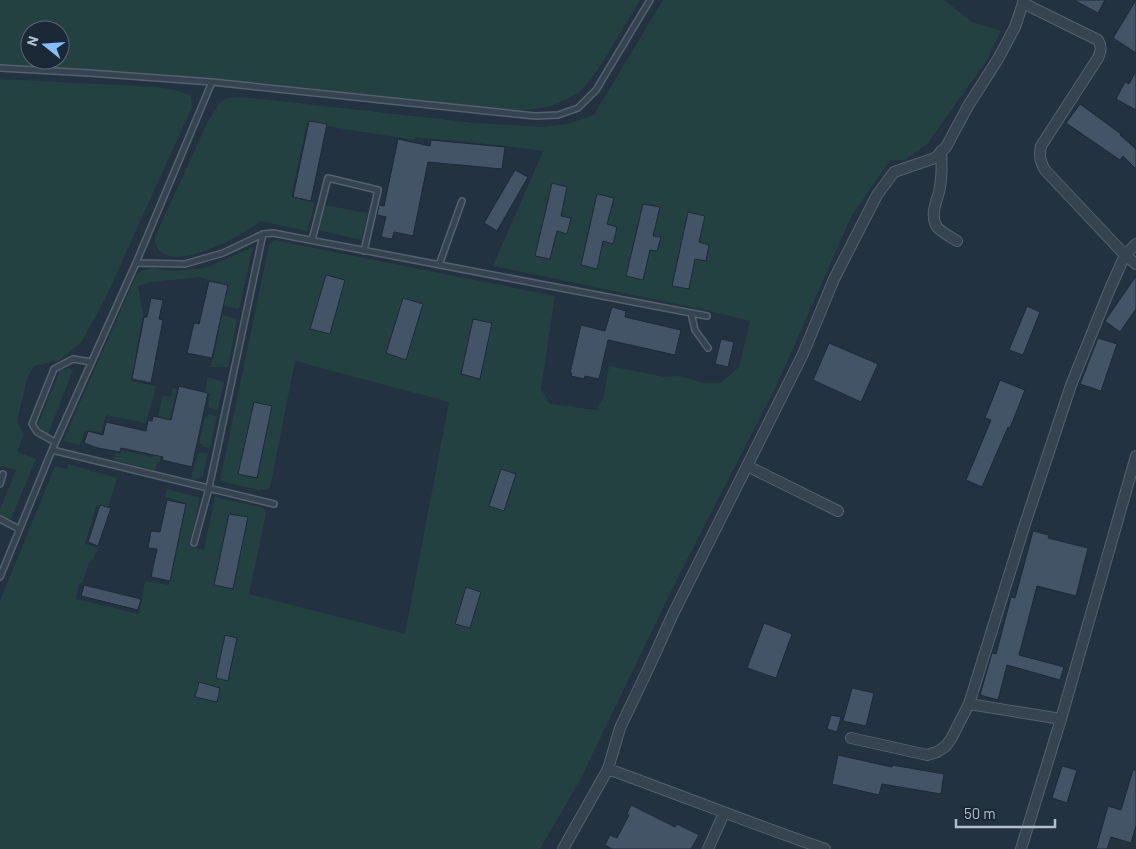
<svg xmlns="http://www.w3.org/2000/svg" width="1136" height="849" font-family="Barlow,sans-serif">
<rect width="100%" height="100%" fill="#223241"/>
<path fill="#244141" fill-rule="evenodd" d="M 0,0 L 640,0 L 599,68 L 579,93 L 551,106 L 521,111 L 221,79 L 0,65 ZM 30,30 L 60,30 L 60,60 L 30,60 Z
M 663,0 L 944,0 L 972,22 L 1001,31 L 987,60 L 927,144 L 905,160 L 890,160 L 851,217 L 776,387 L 677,579 L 580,780 L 540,849 L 0,849 L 0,601 L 55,466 L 67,469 L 68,464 L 117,478 L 108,508 L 96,506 L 85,544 L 98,548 L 93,560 L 89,563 L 82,583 L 79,583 L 76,599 L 139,614 L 145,581 L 169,585 L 186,503 L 165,497 L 167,489 L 200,498 L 189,547 L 204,550 L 215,497 L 261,507 L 265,510 L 266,514 L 249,594 L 405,634 L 449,402 L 295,361 L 270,488 L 259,490 L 220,481 L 269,245 L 274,240 L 555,296 L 541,389 L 550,404 L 596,410 L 603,399 L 609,366 L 665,377 L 679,376 L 705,383 L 721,383 L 739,367 L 750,321 L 706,310 L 493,266 L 543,151 L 507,146 L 415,137 L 414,140 L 307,123 L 291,197 L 315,203 L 307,231 L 261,221 C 245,234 169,277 156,245 C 155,242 155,240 155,237 L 207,123 L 219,104 L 225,99 L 234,97 L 262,99 L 474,123 L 543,127 L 567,124 L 594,115 Z
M 0,79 L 157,87 L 176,90 L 191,96 L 192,107 L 105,299 L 82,341 L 60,360 L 34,366 L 27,378 L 17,422 L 24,434 L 17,452 L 36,459 L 11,519 L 7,520 L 0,517 L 0,509 L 16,470 L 2,466 L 0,467 Z
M 324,205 L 368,213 L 361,240 L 318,230 Z
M 253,247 L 239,309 L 224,306 L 228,284 L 207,280 L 201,277 L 151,282 L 138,286 L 143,314 L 131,381 L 156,386 L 146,423 L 106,415 L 101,432 L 85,430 L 80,445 L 63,441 L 136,276 L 141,271 L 152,268 L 174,271 L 205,268 Z
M 222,315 L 237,319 L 228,367 L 210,367 L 212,360 L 213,360 Z
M 68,368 L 73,370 L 48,434 L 42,433 L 38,427 L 38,424 L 60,371 Z
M 208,377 L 224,382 L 218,410 L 208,407 L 210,394 L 205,392 Z
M 173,388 L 177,389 L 160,462 L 157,462 L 155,470 L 114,460 L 116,453 L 120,454 L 121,450 L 152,457 L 161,418 L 158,417 L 163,395 L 171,397 Z
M 208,414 L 217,416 L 210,448 L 202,447 L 203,445 L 199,443 L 205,416 L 207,417 Z
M 200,452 L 208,453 L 203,476 L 194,480 L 191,479 L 198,453 L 200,454 Z"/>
<path fill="#425465" stroke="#1d2a37" d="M 1074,0 L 1105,0 L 1098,13 Z
M 1136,0 L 1136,53 L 1113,38 Z
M 1136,71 L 1136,110 L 1116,99 L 1125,82 L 1129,84 Z
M 1080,104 L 1121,134 L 1120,135 L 1136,149 L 1136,169 L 1123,156 L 1120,160 L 1066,123 Z
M 309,121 L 327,124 L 311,201 L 293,197 Z
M 398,139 L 430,146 L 431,140 L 505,147 L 502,169 L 428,162 L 413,236 L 394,232 L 392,239 L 381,237 L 386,217 L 377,215 L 379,205 L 384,206 Z
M 515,170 L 528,177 L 497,231 L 484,223 Z
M 552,183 L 567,187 L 561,216 L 571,218 L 567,234 L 557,231 L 550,259 L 535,256 Z
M 597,194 L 614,198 L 607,224 L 617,227 L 613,244 L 603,241 L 597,269 L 581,265 Z
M 643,204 L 660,207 L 653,236 L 661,237 L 657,251 L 650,250 L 643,280 L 626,276 Z
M 688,212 L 705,216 L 699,242 L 709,245 L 706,261 L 695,259 L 689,289 L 672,286 Z
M 326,275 L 345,280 L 330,334 L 310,329 Z
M 1136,276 L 1136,309 L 1120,332 L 1105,321 Z
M 209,281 L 228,285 L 212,358 L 187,353 L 194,323 L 199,324 Z
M 151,298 L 163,300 L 159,319 L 163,320 L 151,383 L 132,379 L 144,317 L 147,317 Z
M 403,298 L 423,304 L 406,360 L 386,353 Z
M 1027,306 L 1040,312 L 1023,355 L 1009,350 Z
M 612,307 L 626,311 L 625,317 L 681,330 L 675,355 L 608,340 L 599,379 L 585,376 L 584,379 L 571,376 L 572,373 L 570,373 L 581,325 L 605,331 Z
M 473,319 L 492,323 L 480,379 L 461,374 Z
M 1098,338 L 1117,344 L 1101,391 L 1080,384 Z
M 721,339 L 734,342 L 728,367 L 715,364 Z
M 829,343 L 878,364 L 861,402 L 813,380 Z
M 1000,380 L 1025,390 L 1010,428 L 1008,427 L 982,487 L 966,480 L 991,420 L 985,418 Z
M 179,386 L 208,393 L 192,467 L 162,460 L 163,457 L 121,448 L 120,452 L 98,448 L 84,443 L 88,431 L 103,435 L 106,422 L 146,431 L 148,420 L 152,421 L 153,416 L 171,420 Z
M 254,402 L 272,406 L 257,478 L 238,474 Z
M 501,469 L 516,474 L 504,511 L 489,506 Z
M 167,500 L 186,504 L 170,581 L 151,577 L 157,549 L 148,548 L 151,531 L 160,532 Z
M 100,505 L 111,508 L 98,546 L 88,542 Z
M 229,514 L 248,517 L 233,589 L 214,585 Z
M 1033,531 L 1049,535 L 1048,538 L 1088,548 L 1076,596 L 1037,586 L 1019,655 L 1064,667 L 1060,680 L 1007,665 L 998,700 L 980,695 L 992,653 L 996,654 L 1011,597 L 1015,598 Z
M 84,585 L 141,599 L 138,610 L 81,596 Z
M 466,587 L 481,592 L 470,628 L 455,624 Z
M 764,623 L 792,634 L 776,678 L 747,668 Z
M 225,635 L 237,638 L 228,681 L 216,678 Z
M 199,682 L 220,688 L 217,702 L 195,697 Z
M 852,688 L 874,693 L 866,726 L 843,721 Z
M 831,715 L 841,717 L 837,732 L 827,729 Z
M 838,755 L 892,767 L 892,765 L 944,774 L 941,794 L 882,784 L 879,795 L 832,784 Z
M 1062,766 L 1077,770 L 1067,803 L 1052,798 Z
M 1133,770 L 1136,770 L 1136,826 L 1131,843 L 1111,837 L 1107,849 L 1096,849 L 1108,806 L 1121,810 Z
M 631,805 L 675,827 L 677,824 L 699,835 L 691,849 L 612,849 L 605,845 L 610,835 L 617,838 L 629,815 L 627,814 Z"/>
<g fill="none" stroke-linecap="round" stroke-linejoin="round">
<g stroke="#54616e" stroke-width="8">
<path id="lane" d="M 0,68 L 89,73 L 212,82
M 312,240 L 328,178 L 378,190 L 364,251
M 136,263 L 185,264 L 223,253 L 263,234 L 273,233 L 707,316
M 439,265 L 462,201
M 691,313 L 695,330 L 708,348
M 55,442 L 37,432 L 32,424 L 54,369 L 73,359 L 91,362
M 52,450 L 274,504
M 0,484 L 3,474
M 0,519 L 19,529
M 194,543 L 209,488 L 263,234
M 0,577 L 52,450 L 136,263 L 212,82 L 535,116 L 558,115 L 578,108 L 596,90 L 650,0"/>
</g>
<g stroke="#54616e" stroke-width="12">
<path id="street" d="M 1023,3 L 1098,40 C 1102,47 1101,51 1098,58 L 1041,146 C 1039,156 1040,161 1045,170 L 1125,255 L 1136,264
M 941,151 C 942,165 942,179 939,192 C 936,203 930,215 937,227 C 941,232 951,237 957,241
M 747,466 L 838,511
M 969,704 L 1061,719
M 851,738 L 927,755 L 937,752 L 946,746 L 952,737 L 969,704 L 1024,527 L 1071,385 L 1109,291 L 1125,255 L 1136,244
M 608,769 C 680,795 752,824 825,849
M 563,849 L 608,769 L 620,728 L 650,665 L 673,614 L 803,354 L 834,279 L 877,195 L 894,172 L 935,158 L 946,147 L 968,106 L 998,59 L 1015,27 L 1024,0
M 708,849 L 724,813
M 1021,849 L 1061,719 L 1136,456"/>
</g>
<use href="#lane" stroke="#364350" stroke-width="5"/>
<use href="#street" stroke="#364350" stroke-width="10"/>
</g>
<g transform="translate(45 45) rotate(287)"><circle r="24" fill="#1b2835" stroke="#576471"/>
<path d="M0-4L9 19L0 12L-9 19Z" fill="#83bfff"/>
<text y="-8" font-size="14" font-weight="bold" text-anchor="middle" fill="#b2becb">N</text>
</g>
<path d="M956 819v8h99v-8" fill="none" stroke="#b2becb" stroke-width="2.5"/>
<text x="964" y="819" font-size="15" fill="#b2becb" stroke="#1b2835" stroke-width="4" paint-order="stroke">50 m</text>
</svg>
